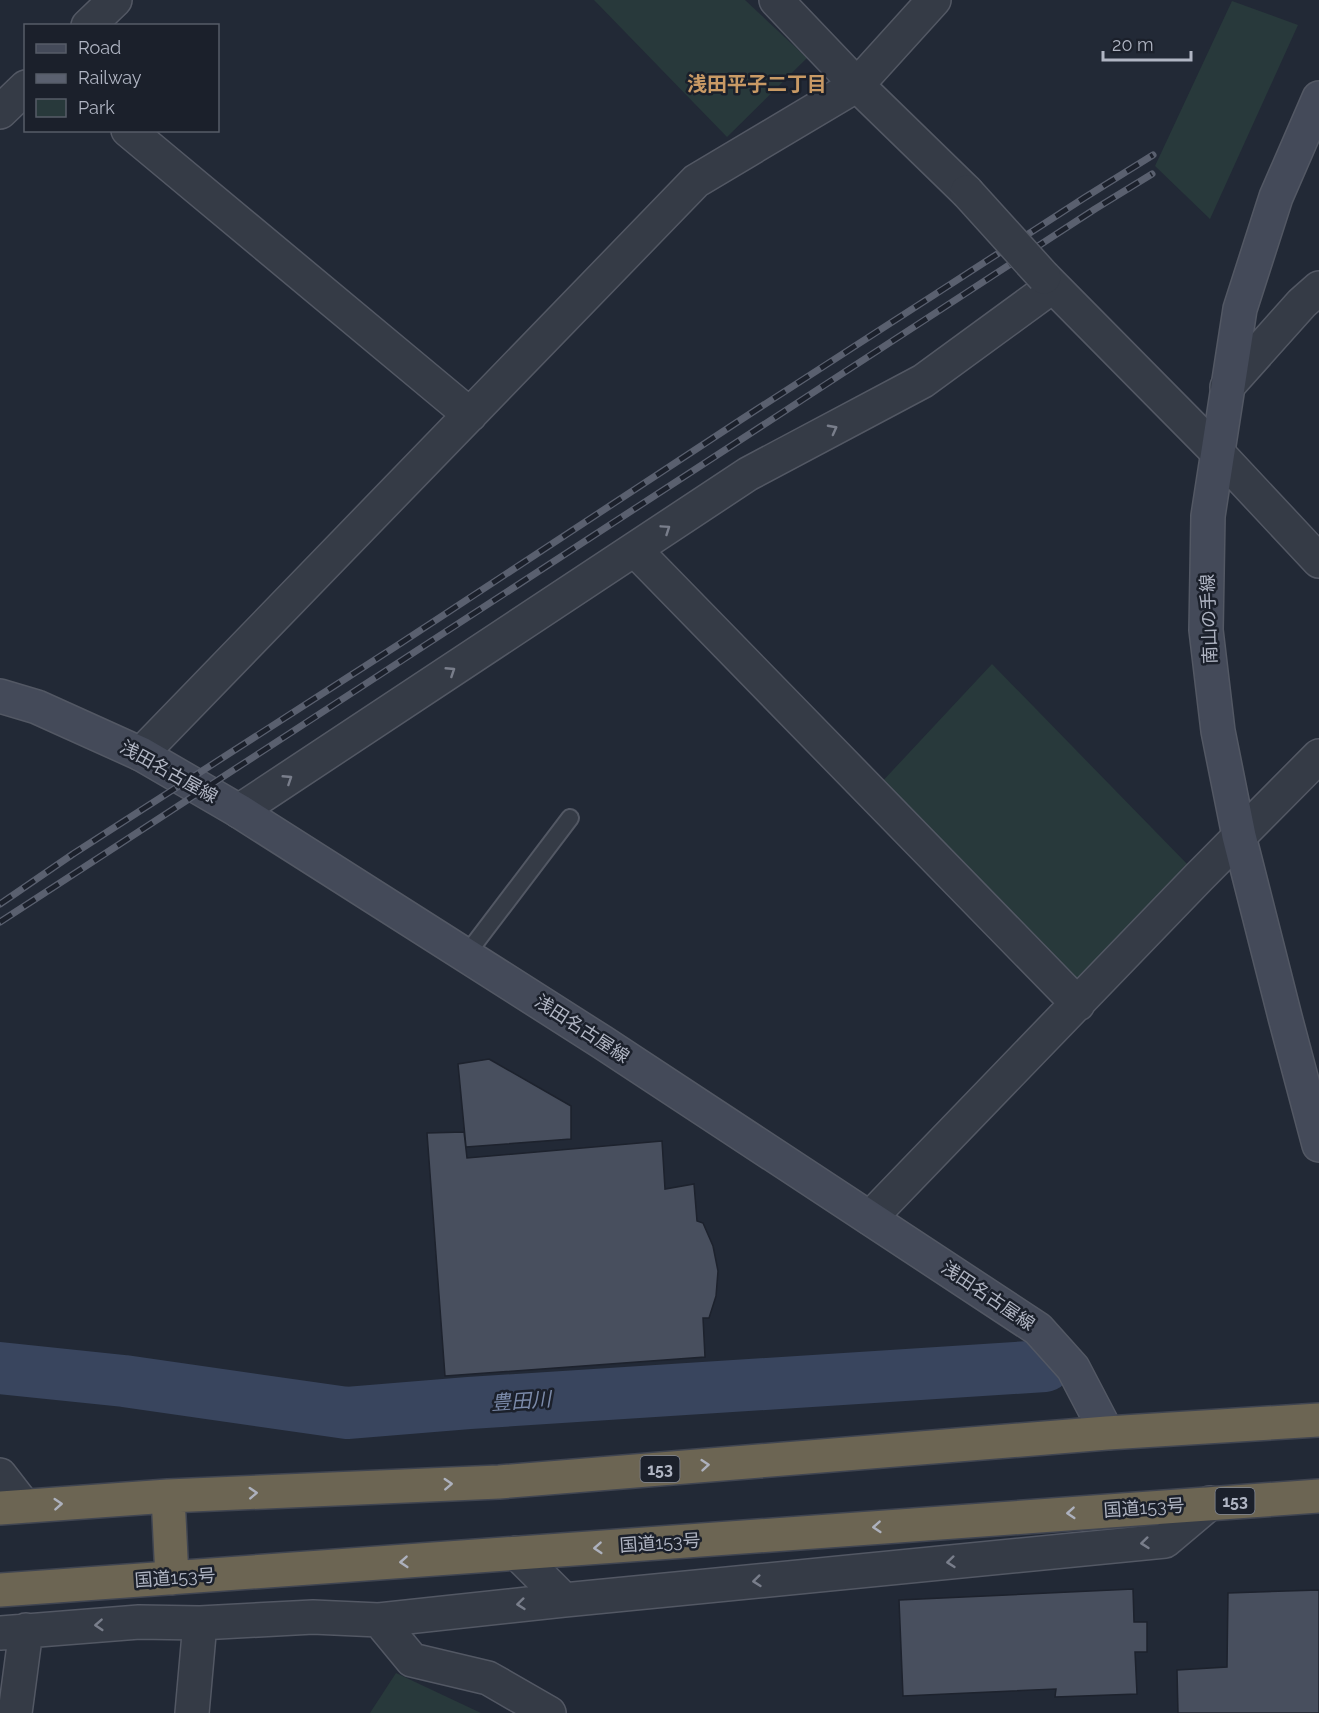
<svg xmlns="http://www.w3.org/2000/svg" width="1319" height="1713" font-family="Raleway,'Noto Sans JP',sans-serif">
<rect width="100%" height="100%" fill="#222936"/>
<path fill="#28393b" d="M 594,0 L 745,0 L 807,58 L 727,137 Z
M 1232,1 L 1298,25 L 1210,219 L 1155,166 Z
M 992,664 L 1191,868 L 1084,979 L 1070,981 L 879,785 Z
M 396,1673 L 481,1713 L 370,1713 Z"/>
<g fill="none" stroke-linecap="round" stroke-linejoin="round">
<path stroke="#39455e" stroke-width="52" d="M 0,1368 L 124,1381 L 347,1413 L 469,1403 L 1045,1366"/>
</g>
<path fill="#484f5e" stroke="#1d222d" stroke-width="1.5" d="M 489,1059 L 571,1106 L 571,1139 L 466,1147 L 458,1064 Z
M 464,1132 L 467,1158 L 662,1141 L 665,1189 L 694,1184 L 697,1221 L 703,1223 L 713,1246 L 718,1271 L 716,1296 L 709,1318 L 703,1318 L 705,1357 L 445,1376 L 427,1133 Z
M 1133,1589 L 1134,1622 L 1147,1622 L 1147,1652 L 1135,1652 L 1137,1694 L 1055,1697 L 1056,1689 L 903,1696 L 899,1600 Z
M 1319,1590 L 1319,1713 L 1178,1713 L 1177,1670 L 1227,1667 L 1228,1593 Z"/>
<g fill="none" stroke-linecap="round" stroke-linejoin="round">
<g stroke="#535864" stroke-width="20">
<path id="lane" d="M 466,955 L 570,818"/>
</g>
<g stroke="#535864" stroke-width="36">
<path id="street" d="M 776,0 L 857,85 L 967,192
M 88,26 L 115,0
M 0,112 L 26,87
M 128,130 L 470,415
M 1044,277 L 1218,453 L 1319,561
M 1227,387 L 1302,303 L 1319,288
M 635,550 L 1078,1004
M 141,754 L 696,181 L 857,85 L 934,0
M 239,811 L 748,474 L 923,381 L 1053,286
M 870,1218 L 1199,877 L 1319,756
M 0,1475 L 24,1506
M 517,1553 L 564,1600
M 379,1620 L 564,1600 L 1165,1541 L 1210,1503
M 0,1633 L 139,1622 L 200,1623 L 313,1617 L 379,1620 L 412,1660 L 488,1678 L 549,1713
M 15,1713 L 26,1630
M 192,1713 L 200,1623"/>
</g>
<g stroke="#535864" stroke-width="36">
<path id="secondary" d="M 1319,98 L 1276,197 L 1240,309 L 1208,516 L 1206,630 L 1218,731 L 1239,836 L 1285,1017 L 1319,1145
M 0,696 L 37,707 L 141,754 L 239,811 L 602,1042 L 1038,1329 L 1073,1368 L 1107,1433"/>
</g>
<g stroke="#404551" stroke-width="36">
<path id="highway" d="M 168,1496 L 172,1578
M 0,1508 L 168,1496 L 499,1482 L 1107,1433 L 1319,1420
M 0,1590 L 1319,1496"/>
</g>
<use href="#lane" stroke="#353b46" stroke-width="16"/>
<use href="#street" stroke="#353b46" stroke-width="33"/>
<use href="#secondary" stroke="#444a59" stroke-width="33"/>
<use href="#highway" stroke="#6c6553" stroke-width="33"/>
<g stroke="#5a606f" stroke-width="7">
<path id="rail" d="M 0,904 L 73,854 L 401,643 L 742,419 L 1084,198 L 1153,155
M 0,922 L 1095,209 L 1152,174"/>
</g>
<use href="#rail" stroke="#1b202b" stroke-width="4.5" stroke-dasharray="14" stroke-linecap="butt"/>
<g stroke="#535864" stroke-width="36" stroke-linecap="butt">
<path id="street-bridge" d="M 967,192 L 1044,277"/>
</g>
<use href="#street-bridge" stroke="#353b46" stroke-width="33"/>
</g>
<defs><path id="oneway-chevron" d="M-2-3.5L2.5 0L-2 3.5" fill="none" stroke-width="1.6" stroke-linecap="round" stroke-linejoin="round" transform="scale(1.5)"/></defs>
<g stroke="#797e8b">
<use href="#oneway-chevron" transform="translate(833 429) rotate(-28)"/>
<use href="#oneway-chevron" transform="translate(666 529) rotate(-34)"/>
<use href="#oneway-chevron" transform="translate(451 671) rotate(-33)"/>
<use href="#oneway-chevron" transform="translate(288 779) rotate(-33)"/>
<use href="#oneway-chevron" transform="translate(1145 1543) rotate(174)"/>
<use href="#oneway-chevron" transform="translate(951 1562) rotate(174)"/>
<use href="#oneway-chevron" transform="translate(757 1581) rotate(174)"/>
<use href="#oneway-chevron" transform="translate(521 1604) rotate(174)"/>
<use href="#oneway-chevron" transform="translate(99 1625) rotate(176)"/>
</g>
<g stroke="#adb1bd">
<use href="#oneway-chevron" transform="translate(705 1465) rotate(-5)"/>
<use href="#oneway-chevron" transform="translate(448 1484) rotate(-3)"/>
<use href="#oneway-chevron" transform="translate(253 1493) rotate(-3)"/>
<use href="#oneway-chevron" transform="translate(58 1504) rotate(-4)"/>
<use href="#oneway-chevron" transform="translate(1071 1513) rotate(176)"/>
<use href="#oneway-chevron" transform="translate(877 1527) rotate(176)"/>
<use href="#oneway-chevron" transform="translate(598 1548) rotate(176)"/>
<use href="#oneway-chevron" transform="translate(404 1562) rotate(176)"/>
</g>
<g text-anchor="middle" stroke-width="5" stroke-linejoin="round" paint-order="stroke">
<g fill="#1b202b" stroke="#838895" stroke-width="1.5">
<rect x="640.5" y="1456" width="39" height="26" rx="4.5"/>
<rect x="1215.5" y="1488" width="39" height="26" rx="4.5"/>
</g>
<g font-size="16" font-weight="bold" fill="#b0b5c3">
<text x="660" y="1475">153</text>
<text x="1235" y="1507">153</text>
</g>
<g font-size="18" fill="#b0b5c3" stroke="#1b202b">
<text transform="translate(1209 619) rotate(-92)" y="6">南山の手線</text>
<text transform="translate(169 772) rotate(29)" y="6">浅田名古屋線</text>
<text transform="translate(582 1029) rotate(33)" y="6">浅田名古屋線</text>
<text transform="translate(988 1296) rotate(34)" y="6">浅田名古屋線</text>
<text transform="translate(1144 1508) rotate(-4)" y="6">国道153号</text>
<text transform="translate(660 1543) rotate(-4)" y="6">国道153号</text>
<text transform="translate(175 1578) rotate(-4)" y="6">国道153号</text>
</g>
<g font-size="20" font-weight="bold" fill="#c99a65" stroke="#1b202b">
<text x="757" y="91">浅田平子二丁目</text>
</g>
<g font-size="20" font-style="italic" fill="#7b8aa9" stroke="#1b202b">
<text transform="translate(521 1401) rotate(-4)" y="7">豊田川</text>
</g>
</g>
<rect x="24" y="24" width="195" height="108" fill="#1b202b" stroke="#575c68" stroke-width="1.5"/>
<rect x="36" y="44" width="30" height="9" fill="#444a59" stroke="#575c68" stroke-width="1.5"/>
<text x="78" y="54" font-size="18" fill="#b0b5c3">Road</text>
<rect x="36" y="74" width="30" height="9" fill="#5a606f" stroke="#575c68" stroke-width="1.5"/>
<text x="78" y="84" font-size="18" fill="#b0b5c3">Railway</text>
<rect x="36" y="99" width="30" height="18" fill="#28393b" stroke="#575c68" stroke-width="1.5"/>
<text x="78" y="114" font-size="18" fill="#b0b5c3">Park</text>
<path d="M1103 51v9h88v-9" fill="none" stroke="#b0b5c3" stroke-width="3"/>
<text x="1112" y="51" font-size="18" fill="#b0b5c3" stroke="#1b202b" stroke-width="4.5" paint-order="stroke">20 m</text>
</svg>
